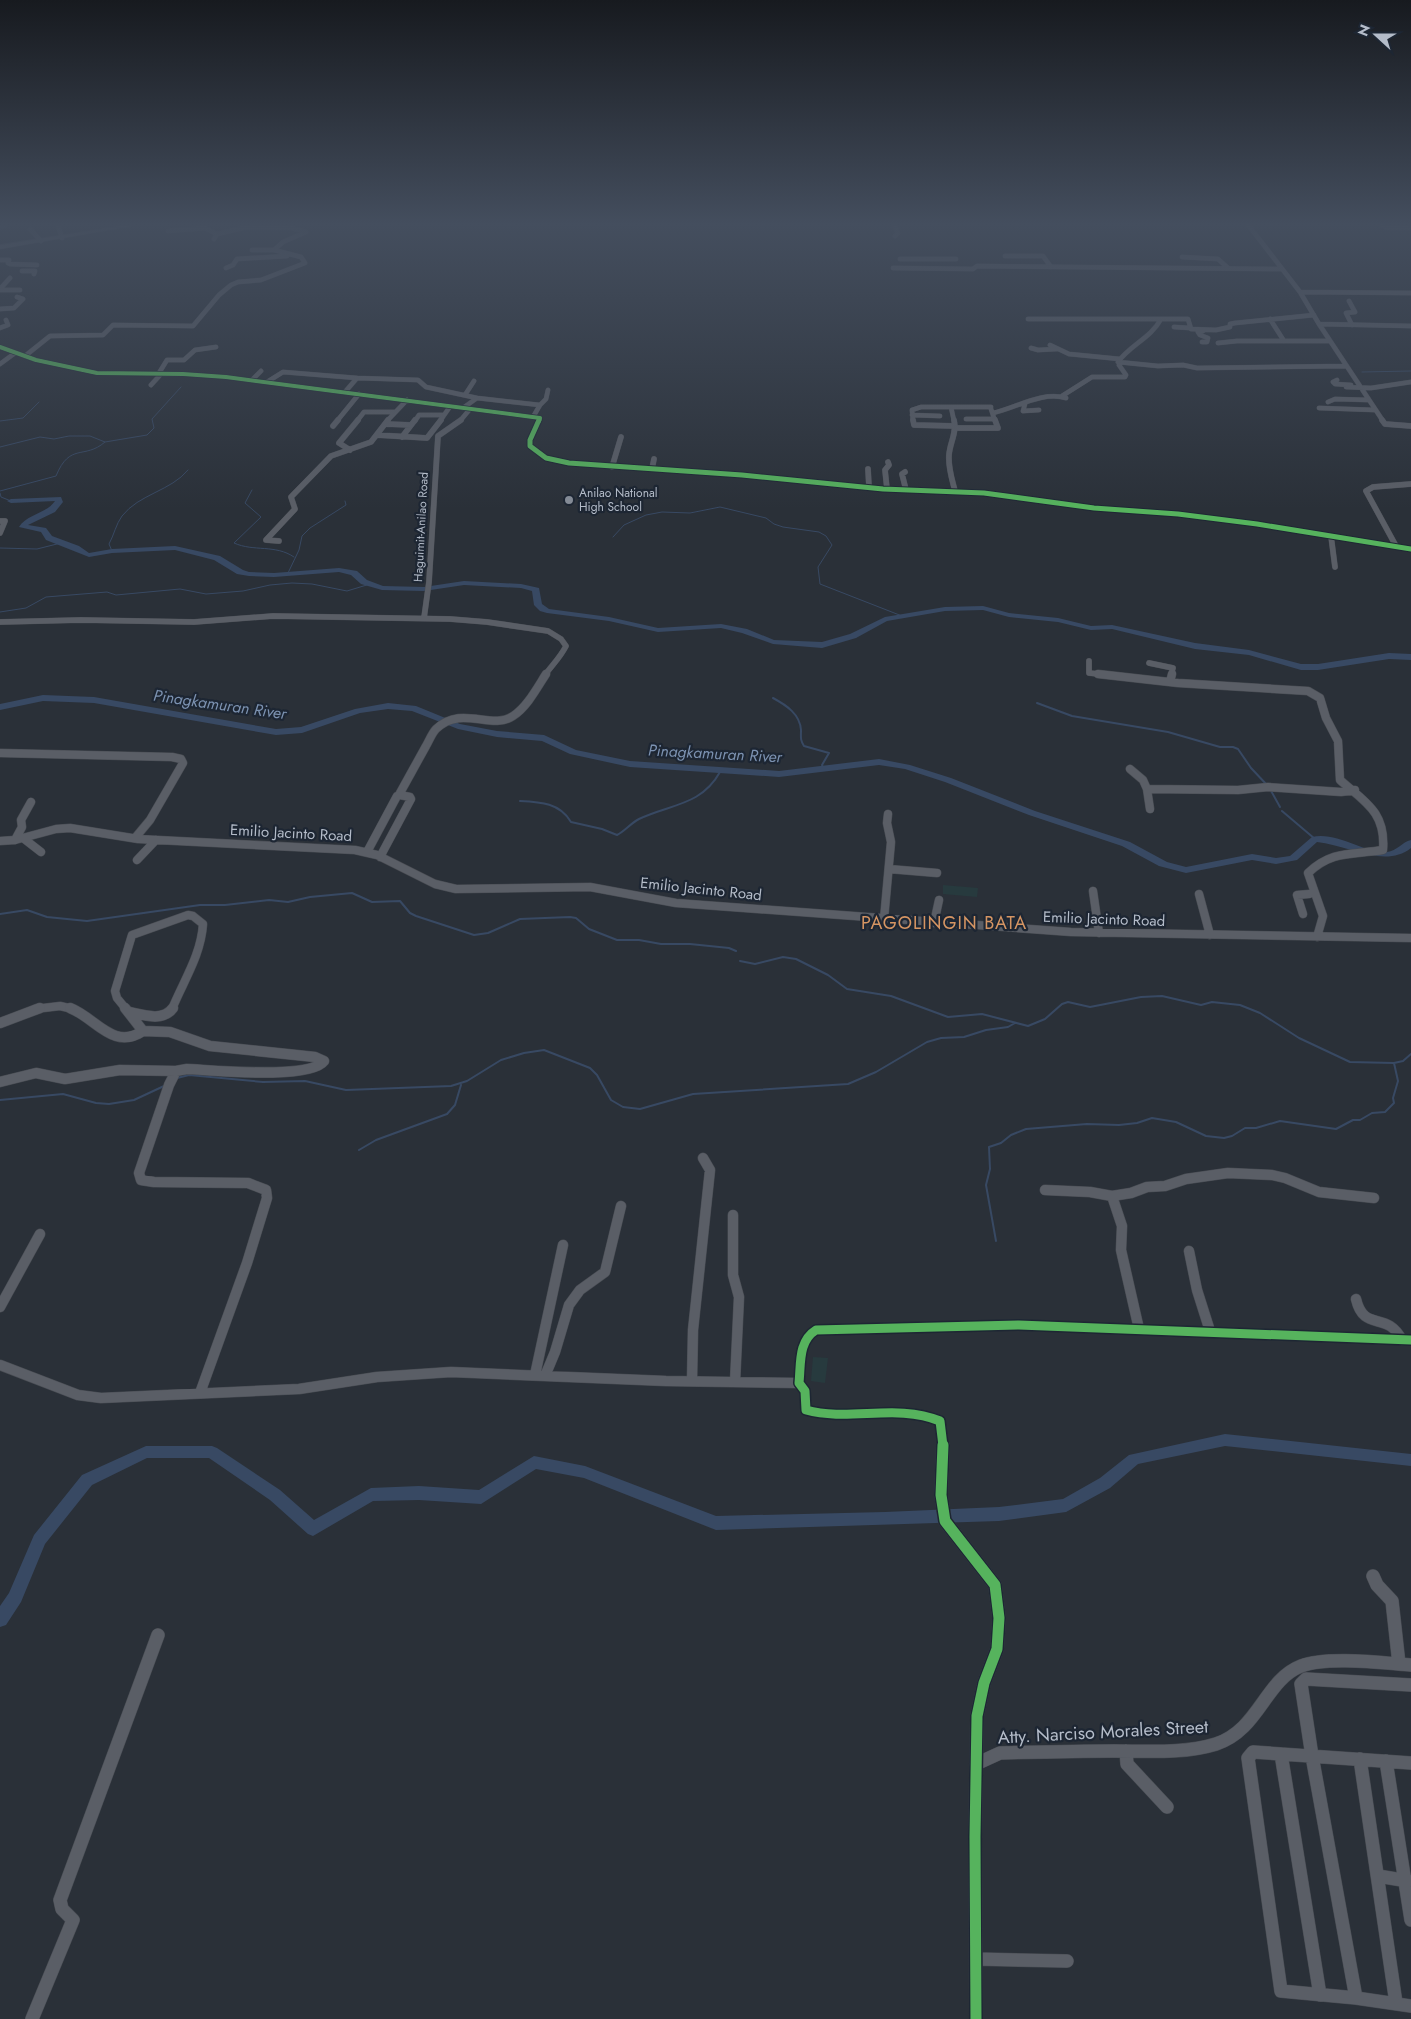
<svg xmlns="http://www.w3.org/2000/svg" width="1411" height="2019" font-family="Jost,sans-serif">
<rect width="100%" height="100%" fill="#2a3038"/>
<path fill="#273a3e" d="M 943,885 L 978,888 L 977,897 L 943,894 Z
M 813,1357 L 828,1358 L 825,1383 L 811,1381 Z"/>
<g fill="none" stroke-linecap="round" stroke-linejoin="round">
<path stroke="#384963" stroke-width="1" d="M 1362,372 L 1411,371
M 0,421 L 23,418 L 39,402
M 105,442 L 147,435 L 154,428 L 152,419 L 181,387
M 0,447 L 40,437 L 54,439 L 69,436 L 90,436 L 105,442 C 84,460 70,442 56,476 L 0,491
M 252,490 L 245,503 L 261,517 L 234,543 C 254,552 275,544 294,557
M 0,493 L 1,497 L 11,501
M 613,537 L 624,525 L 646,515 L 662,512 L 690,513 L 720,507 L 766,518 L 774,524 L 783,527 L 819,532 L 826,536 L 832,545 L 818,567 L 820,584 L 902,616
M 0,548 L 37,549 L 61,543
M 112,551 L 109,544 C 114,535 116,524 122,516 C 139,494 171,491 188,470
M 288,573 L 299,550 L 302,536 L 310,528 L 346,505 L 345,501
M 0,612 L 26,608 L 46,597 L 107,592 L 116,595 L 180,589 L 206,594 L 243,591 L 270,585 L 292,583 L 312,584 L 347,591 L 370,584"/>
<path stroke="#384963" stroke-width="2" d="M 773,698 C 786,705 800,714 801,730 C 801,737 800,740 804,746 L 829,753 L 822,765 L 824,770
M 1037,703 L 1072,716 L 1168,732 L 1220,747 L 1233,747 L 1238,749 L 1251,768 L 1267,785
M 1270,789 L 1280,807
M 520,801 C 541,802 560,803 571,822 L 602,829 L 617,835 C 625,831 631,823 639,819 C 670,804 701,806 720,772
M 1282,811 L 1315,839
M 0,914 L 27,910 L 47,917 L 87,921 L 200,905 L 225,905 L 269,900 L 288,902 L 310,897 L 352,893 L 372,902 L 400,901 L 410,913 L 416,916 L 474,935 L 488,933 L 520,919 L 570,917 L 576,918 L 589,929 L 617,940 L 639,940 L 661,944 L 690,944 L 729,948 L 736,951
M 740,961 L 755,964 L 783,957 L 796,959 L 828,975 L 847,989 L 891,996 L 948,1017 L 982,1014 L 1028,1026 L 1045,1019 L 1062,1004 L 1068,1002 L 1090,1007 L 1141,997 L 1162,996 L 1201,1005 L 1212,1002 L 1240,1005 L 1260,1013 L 1299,1038 L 1350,1062 L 1394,1063 L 1403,1061 L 1411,1054
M 177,1078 L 189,1075 L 263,1082 L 305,1081 L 346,1090 L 451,1086 L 467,1081 L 501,1060 L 524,1053 L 544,1050 L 590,1068 L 597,1075 L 611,1100 L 623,1107 L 640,1109 L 693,1094 L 848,1084 L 876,1072 L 927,1042 L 941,1038 L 964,1037 L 986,1030 L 1008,1027 L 1015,1023
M 0,1100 L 63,1094 L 96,1103 L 109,1104 L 134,1100 L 164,1086
M 359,1150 L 376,1140 L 447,1114 L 455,1105 L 461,1085
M 996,1241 L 986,1185 L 990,1169 L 989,1147 L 1001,1143 L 1011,1135 L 1026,1129 L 1087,1124 L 1119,1125 L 1137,1123 L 1152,1118 L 1176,1122 L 1206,1136 L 1224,1138 L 1232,1136 L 1245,1128 L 1256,1128 L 1280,1121 L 1336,1129 L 1353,1120 L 1360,1120 L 1372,1113 L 1385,1112 L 1394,1103 L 1393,1098 L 1398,1081 L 1394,1063"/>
<path fill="#384963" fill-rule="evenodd" d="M 0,226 L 8,226 L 0,230 Z
M 61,497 L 63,502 L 55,512 L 28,525 L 46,528 L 52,536 L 79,546 L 89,553 L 112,549 L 175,546 L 220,556 L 243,570 L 249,572 L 274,573 L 339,568 L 357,571 L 367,580 L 383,586 L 424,587 L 464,581 L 521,584 L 539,588 L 542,604 L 549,609 L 609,617 L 658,628 L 721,624 L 747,629 L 774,640 L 822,642 L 850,634 L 885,617 L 945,607 L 983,606 L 1009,613 L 1058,618 L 1091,626 L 1112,625 L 1195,643 L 1249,650 L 1301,664 L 1318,664 L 1389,653 L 1411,654 L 1411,660 L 1389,659 L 1318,670 L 1301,670 L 1249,655 L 1195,649 L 1112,629 L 1091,630 L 1058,622 L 1009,617 L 983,610 L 945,611 L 887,621 L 856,638 L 822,648 L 773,644 L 742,633 L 721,628 L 658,632 L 609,621 L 547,613 L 540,611 L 534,605 L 532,591 L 521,588 L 464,585 L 424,591 L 382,590 L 361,584 L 351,575 L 339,572 L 274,577 L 249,576 L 237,574 L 214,560 L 175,550 L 112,553 L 89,557 L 46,540 L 41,532 L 19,527 C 27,514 46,514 55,501 L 11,503 L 7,501 L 11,499 Z
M 43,695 L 94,697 L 276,729 L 301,727 L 355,709 L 388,703 L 416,706 L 460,724 L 497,731 L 544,735 L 576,750 L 630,761 L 779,771 L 879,759 L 910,765 L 951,778 L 1035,811 L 1130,842 L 1167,862 L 1186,867 L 1252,854 L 1276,858 L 1290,856 L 1312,837 C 1337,831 1365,854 1387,852 C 1397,851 1402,842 1411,840 L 1411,848 C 1385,869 1348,845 1317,842 L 1297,860 L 1276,864 L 1252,860 L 1186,873 L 1159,866 L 1122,846 L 1029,815 L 945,782 L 905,769 L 879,765 L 779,777 L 630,767 L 570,754 L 542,741 L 497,737 L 458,729 L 412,711 L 388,709 L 360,713 L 302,733 L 276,735 L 94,703 L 43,701 L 0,710 L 0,704 Z
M 1225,1434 L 1411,1454 L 1411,1466 L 1225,1446 L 1138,1464 L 1110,1488 L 1066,1512 L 999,1521 L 716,1530 L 584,1478 L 536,1469 L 481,1504 L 419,1500 L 373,1501 L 313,1536 L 308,1534 L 270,1500 L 209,1458 L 147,1458 L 92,1485 L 45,1544 L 21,1602 L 6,1625 L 0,1627 L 0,1606 L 9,1593 L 34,1535 L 82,1475 L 146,1446 L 212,1446 L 217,1448 L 280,1490 L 314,1520 L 371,1488 L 419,1486 L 479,1490 L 534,1456 L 585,1466 L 716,1516 L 885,1512 L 999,1507 L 1063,1499 L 1100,1478 L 1129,1455 Z"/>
<g stroke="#484c53" stroke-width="5">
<path id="minor-far4" d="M 58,226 L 62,238
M 895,226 L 898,233 L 895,236
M 1249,226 L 1300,292 L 1319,324 L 1411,326
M 1383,226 L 1387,228 L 1411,228
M 30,229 L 41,241
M 168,231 L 205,228 L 217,234
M 252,250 L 274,250
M 1005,256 L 1043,256 L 1051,267
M 1182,257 L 1218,259 L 1228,268
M 900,259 L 956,259
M 0,260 L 9,260 L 8,263 L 10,264 L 37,265
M 226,268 L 233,265 L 237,259 L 287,256
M 893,268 L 973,269 L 977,266 L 1281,269
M 22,271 L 35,271 L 34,274
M 0,289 L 10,278
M 0,290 L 20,290
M 1300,292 L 1411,293
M 1349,301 L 1355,312 L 1346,313 L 1352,325
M 0,309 L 14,308 L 23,299 L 17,297
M 1314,315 L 1235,323 L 1230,324 L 1230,327 L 1216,330 L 1191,329 L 1188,319 L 1161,319 C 1151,338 1130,345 1118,362 L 1158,366 L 1183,365 L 1197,368 L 1346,366
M 1028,319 L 1161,319
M 1270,319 L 1284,341
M 1319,324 L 1383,421
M 1174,327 L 1190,328
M 0,328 L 8,325 L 6,320
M 1202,342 L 1207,342 L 1208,338 L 1200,335 L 1198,332 L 1203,331
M 1218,343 L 1237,341 L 1330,341
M 1050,345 L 1069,354 L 1120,359
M 0,347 L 36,360 L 97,373 L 183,374 L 226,377 L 540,418 L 539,421
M 1031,348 L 1038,350 L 1057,349
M 25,356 L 50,336 L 103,335 L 113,325 L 193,326 L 219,295 L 231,285 L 238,282 L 261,280 L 305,263 L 301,257 L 274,250 L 283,242 L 306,232 L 292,228 L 247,227 L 217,234 L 214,239
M 0,364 L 15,353
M 159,373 L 167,360 L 184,360 L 195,350 L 216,347
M 252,380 L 261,371
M 1337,380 L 1333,382 L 1335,384 L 1351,385
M 267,382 L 283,372 L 357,378
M 151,385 L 161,374
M 1346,387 L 1371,388 L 1411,382
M 345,392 L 357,378 L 418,380 L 426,387 L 477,398 L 463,408
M 465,395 L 474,381
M 1062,396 L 1092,377 L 1125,377 L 1126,375 L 1119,365 L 1121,363
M 477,398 L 540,405 L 533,417
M 1328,402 L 1335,399 L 1369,400
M 1025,404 L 1023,411 L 1039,410
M 540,405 L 546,399 L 548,390
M 951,407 L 954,421
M 1319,408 L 1375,410
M 991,409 L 995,421
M 993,413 C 1016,408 1042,391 1066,398
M 912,415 L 940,416
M 966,419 L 995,419
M 337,421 L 359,394
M 357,421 L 364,412 L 394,412
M 387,421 L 407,400
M 415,421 L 419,415 L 444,415
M 440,421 L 449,408
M 460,421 L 470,409
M 913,421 L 912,410 L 921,407 L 991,407"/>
</g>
<g stroke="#484c53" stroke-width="6">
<path id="minor-far3" d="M 539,420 L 530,440 L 530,446 L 546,458 L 569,463 L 742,475 L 883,489 L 984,493 L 1094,508 L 1178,514 L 1257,524 L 1411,549
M 913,420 L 914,425 L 955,426
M 954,420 C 957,433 950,442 949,455 C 948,468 952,479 955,491
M 1382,420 L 1385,424 L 1411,426
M 386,424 L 411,425
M 333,426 L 338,420
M 956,428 L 998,428 L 995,420
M 377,435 L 427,438 L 441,420
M 402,437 L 415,420
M 350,450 L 339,443 L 358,420
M 612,467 L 621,437
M 652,469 L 654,459
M 868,469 L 869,487
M 905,472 L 902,474 L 906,490
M 887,489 L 885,470 L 889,465 L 888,462
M 0,521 L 5,521 L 0,533
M 1331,536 L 1335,567
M 279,541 L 266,540 L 295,509 L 291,497 L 331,456 L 371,442 L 388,420
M 1396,546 L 1366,491 L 1373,487 L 1411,484
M 424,618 L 429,582 L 438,436 L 461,420
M 0,622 L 81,620 L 194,622 L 273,616 L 450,619 L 487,622 L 548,631 L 561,639 L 566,646 C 560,658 552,665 545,675
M 1089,661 L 1089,673 L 1109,675
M 1149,663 L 1173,668 L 1171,675"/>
</g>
<g stroke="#484c53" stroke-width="9">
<path id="minor-far2" d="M 1098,674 L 1178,683 L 1308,691 L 1320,698 L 1326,718 L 1338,741 L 1340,780 C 1365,802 1386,812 1383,850 C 1352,855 1332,850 1308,873 L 1323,916 L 1317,937
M 1170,682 L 1172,674
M 0,753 L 172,757 L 181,759 L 183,763 L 150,820 L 135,838
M 1130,769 L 1143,780 L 1147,789
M 1150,809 L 1147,789 L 1238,790 L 1268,787 L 1341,792 L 1355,790
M 23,838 L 41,852
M 15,840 L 22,827 L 21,820 L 31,802
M 0,841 L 15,840 L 56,829 L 70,828 L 138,839 L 355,850 L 377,855 L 435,884 L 456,889 L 590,887 L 676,903 L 1071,932 L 1411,938
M 367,852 L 397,796 L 400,795
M 380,857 L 411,799 L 410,797 L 400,795 L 400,793 C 409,777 417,762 426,746 C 429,741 432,733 436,729 C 462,704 491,731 513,716 C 527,707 537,688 546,674
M 137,860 L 156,840
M 889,869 L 937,873
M 1093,891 L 1099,933
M 1199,894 L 1210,935
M 1303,914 L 1297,895 L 1309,894
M 884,919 L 891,842 L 887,823 L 888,814
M 934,923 L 939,900
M 35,1009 L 60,1006 L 73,1009
M 126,1009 L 117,998 L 115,991 L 132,935 L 188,915 L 193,916 L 203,924 C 201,955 184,980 172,1009"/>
</g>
<g stroke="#484c53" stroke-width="11">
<path id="minor-far1" d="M 70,1008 C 96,1018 113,1051 143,1031
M 125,1008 L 143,1031 L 170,1032 L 210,1046 L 315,1057 L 324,1061 C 310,1080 212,1070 187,1069 L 176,1071 L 169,1085 L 139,1173 L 141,1180 L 154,1182 L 248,1183 L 266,1190 L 267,1198 L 247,1263 L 200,1393
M 129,1012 C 143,1015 163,1022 173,1008
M 0,1023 L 40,1008
M 0,1082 L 36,1073 L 65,1079 L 120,1070 L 176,1071
M 1045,1190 L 1090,1192 L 1112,1196 L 1122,1226 L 1121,1250 L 1139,1329
M 1112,1196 L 1131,1193 L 1147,1187 L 1165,1186 L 1186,1179 L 1228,1173 L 1272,1175 L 1285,1178 L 1319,1192 L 1374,1198
M 733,1215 L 733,1275 L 739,1297 L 735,1382
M 1189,1251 L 1197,1290 L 1210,1331
M 1356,1299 C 1364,1333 1387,1310 1402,1340
M 0,1307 L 40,1234
M 0,1365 L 78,1395 L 101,1398 L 299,1389 L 377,1377 L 451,1372 L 666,1381 L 799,1383
M 535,1375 L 563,1245
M 545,1376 L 555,1352 L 569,1305 L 580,1290 L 605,1272 L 621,1206
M 692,1381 L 693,1330 L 710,1170 L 703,1158
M 943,1446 L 940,1421 C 897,1403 849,1422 806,1410 L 805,1391 L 799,1383 C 801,1364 798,1341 816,1330 L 1019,1325 L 1411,1340"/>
</g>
<g stroke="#484c53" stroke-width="14">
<path id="minor" d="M 943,1445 L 941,1495 L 945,1521 L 995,1585 L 999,1618 L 997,1649 L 984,1683 L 977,1716 L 975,1837 L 976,2019
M 1373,1576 L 1377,1585 L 1392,1601 L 1399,1664
M 1126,1751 L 1127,1764 L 1167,1807
M 1281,1754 L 1320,1995
M 1360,1759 L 1396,2003
M 1386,1761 L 1411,1920
M 1411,1763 L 1253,1752 L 1248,1758 L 1281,1991 L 1356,1998 L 1411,2006
M 976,1764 L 1000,1753 C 1038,1752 1076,1751 1114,1751 C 1147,1751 1184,1754 1216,1744 C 1259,1730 1265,1680 1301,1666 C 1327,1656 1383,1663 1411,1665
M 1378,1876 L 1408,1881
M 976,1959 L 1067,1961
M 1356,1998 L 1312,1756 L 1301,1684 L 1306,1679 L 1411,1685
M 32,2019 L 73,1920 L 62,1909 L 60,1900 L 158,1635"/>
</g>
<g stroke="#484c55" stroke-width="1">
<path id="major" d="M 120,226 L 132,226 L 0,249 L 0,245 Z"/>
</g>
<use href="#minor-far4" stroke="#5a5e66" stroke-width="4.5"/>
<use href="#minor-far3" stroke="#5a5e66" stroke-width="5.5"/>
<use href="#minor-far2" stroke="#5a5e66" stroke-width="8"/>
<use href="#minor-far1" stroke="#5a5e66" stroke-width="10"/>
<use href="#minor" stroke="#5a5e66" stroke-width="13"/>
<use href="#major" fill="#5c6168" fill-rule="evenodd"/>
<g stroke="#1d2633" stroke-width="5.5">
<path id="cycleway-far3" d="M 0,347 L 36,360 L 97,373 L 183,374 L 226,377 L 540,418 L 539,421"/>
</g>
<g stroke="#1d2633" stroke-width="7">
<path id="cycleway-far2" d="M 539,420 L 530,440 L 530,446 L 546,458 L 569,463 L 742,475 L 883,489 L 984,493 L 1094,508 L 1178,514 L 1257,524 L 1411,549"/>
</g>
<g stroke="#1d2633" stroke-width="12">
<path id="cycleway-far1" d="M 943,1446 L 940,1421 C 897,1403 849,1422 806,1410 L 805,1391 L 799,1383 C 801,1364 798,1341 816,1330 L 1019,1325 L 1411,1340"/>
</g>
<g stroke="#1d2633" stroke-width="14">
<path id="cycleway" d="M 943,1445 L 941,1495 L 945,1521 L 995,1585 L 999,1618 L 997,1649 L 984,1683 L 977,1716 L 975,1837 L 976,2019"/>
</g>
<use href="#cycleway-far3" stroke="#56b35d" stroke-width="4"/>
<use href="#cycleway-far2" stroke="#56b35d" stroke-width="5"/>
<use href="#cycleway-far1" stroke="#56b35d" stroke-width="9"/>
<use href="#cycleway" stroke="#56b35d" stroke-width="11"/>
</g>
<linearGradient id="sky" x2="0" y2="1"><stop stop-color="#171a1f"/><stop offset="0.44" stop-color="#444e5e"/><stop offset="1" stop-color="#444e5e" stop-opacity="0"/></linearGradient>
<rect width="1411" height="509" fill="url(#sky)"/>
<circle fill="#848b96" stroke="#1d2633" stroke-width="2" cx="569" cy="500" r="5"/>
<g text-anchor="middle" stroke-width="4.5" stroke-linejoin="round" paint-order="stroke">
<g font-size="12" fill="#b4bcc9" stroke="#1d2633" text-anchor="start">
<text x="579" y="497">Anilao National<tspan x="579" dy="14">High School</tspan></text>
</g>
<g font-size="12" fill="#b4bcc9" stroke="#1d2633">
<text transform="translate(421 527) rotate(-87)" y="4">Haguimit-Anilao Road</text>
</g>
<g font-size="15" fill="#b4bcc9" stroke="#1d2633">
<text transform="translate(291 833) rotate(3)" y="5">Emilio Jacinto Road</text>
<text transform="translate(701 889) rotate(6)" y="5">Emilio Jacinto Road</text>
<text transform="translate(1104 919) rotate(2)" y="5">Emilio Jacinto Road</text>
</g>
<g font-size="16" font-style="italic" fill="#7c92b1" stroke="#1d2633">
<text transform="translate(220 704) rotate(8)" y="6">Pinagkamuran River</text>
<text transform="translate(715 753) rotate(3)" y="6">Pinagkamuran River</text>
</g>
<g font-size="18" letter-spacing="1" fill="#d59563" stroke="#1d2633">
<text x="944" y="929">PAGOLINGIN BATA</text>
</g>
<g font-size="18" fill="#b4bcc9" stroke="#1d2633">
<text transform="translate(1103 1732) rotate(-3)" y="6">Atty. Narciso Morales Street</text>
</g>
</g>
<g transform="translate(1376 35) rotate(291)" stroke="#1d2633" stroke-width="4" paint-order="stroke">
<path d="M0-4L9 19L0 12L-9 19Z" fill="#b4bcc9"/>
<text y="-8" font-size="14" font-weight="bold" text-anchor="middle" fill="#b4bcc9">N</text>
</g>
</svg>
